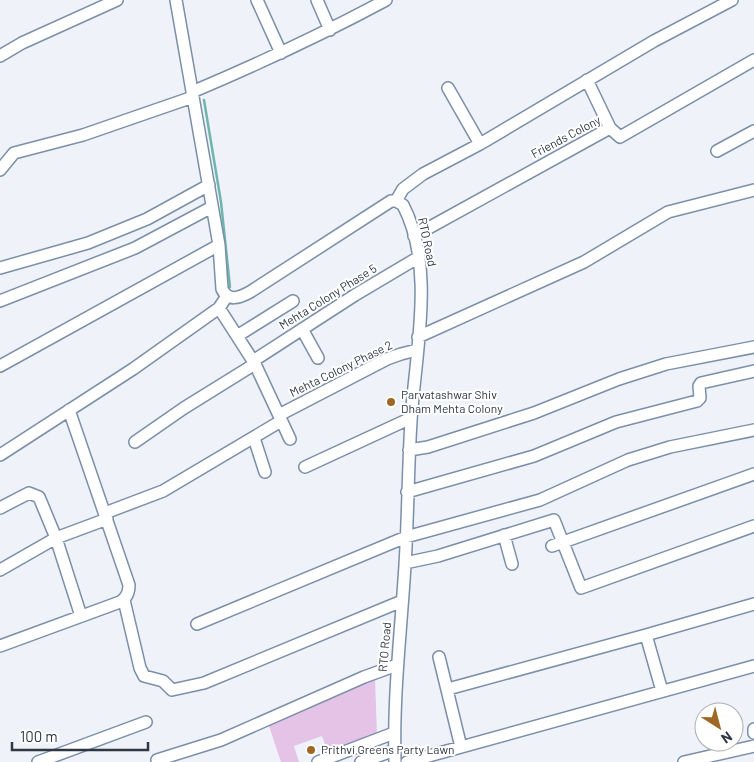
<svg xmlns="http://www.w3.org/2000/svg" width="754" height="762" font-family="Barlow,sans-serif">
<rect width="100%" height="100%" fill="#eff3f9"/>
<path fill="#e4c3e7" d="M 375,678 L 377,735 L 328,753 L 322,736 L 294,746 L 299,762 L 281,762 L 268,723 Z"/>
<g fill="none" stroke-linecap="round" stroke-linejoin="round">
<path stroke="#6eb6ac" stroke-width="2.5" d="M 204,100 L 221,202 L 230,287"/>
<g stroke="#7b8fa9" stroke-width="14">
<path id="minor" d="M 176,0 L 219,245 L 222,289 C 228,302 239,298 250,292 L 391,201 L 396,201 L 403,205 C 436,268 415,353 411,421 C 408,469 408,517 405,565 C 401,631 393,696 395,762
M 257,0 L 281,53
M 317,0 L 330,30
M 0,56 L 22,43 L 117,0
M 587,80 L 610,128
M 448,88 L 480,144
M 192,92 C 258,64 323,34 386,0
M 717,151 L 754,131
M 0,170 L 14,153 L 83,135 L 193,97
M 396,201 L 403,189 L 423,174 L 480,144 L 654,41 L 732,0
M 414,236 L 610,128 L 620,137 L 754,60
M 0,268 L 88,243 L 147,219 L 209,185
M 0,301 L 135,248 L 212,207
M 219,308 L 255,364 L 290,439
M 302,329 L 318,358
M 237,336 L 293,301
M 418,337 L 584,262 L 668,212 L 754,190
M 253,361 L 355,295 L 419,257
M 0,366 L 219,245
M 279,415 L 387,359 L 401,354 L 417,350
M 254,438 L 265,472
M 135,442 L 184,408 L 255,364
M 409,450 L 428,447 L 534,413 L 619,379 L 666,364 L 754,347
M 0,455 L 133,369 L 219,308 L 227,296
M 305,467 L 411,418
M 407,492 L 534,456 L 616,422 L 697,401 L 700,398 L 699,386 L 701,383 L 754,371
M 0,508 L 29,493 L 39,497 L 56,538 L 81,616
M 105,513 L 163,491 L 281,421
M 504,535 L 512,564
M 552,546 L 754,474
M 405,563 L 438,556 L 554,520 L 581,588 L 754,526
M 0,570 L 56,538 L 107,519
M 124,600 L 140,668 L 144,676 L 163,681 L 172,690 L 204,683 L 402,601
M 197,624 L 406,537 L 540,500 L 628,460 L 670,447 L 754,430
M 646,635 L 662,691
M 0,646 L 120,602 C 127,598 129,592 129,585 L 69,410
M 439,657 L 461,747
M 448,689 L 646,635 L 754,604
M 754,729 L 754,733
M 157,760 L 221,740 L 364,677 L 397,665
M 38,762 L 146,722
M 318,762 L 394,733
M 361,762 L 395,750
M 407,762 L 754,666
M 684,762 L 754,746"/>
</g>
<use href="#minor" stroke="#fff" stroke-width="11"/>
</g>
<g fill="#9f6723" stroke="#fff" stroke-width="2">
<circle cx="391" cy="402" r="5"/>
<circle cx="311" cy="750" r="5"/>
</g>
<g text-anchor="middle" stroke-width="4" stroke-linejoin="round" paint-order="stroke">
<g font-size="12" fill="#2f3742" stroke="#fff">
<text transform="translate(566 137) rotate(-28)" y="4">Friends Colony</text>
<text transform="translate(427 242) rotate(78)" y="4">RTO Road</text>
<text transform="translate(328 297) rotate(-32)" y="4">Mehta Colony Phase 5</text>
<text transform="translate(341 369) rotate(-26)" y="4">Mehta Colony Phase 2</text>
<text transform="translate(385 647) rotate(-85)" y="4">RTO Road</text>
</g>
<g font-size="12" fill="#2f3742" stroke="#fff" text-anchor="start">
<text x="401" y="399">Parvatashwar Shiv<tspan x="401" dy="14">Dham Mehta Colony</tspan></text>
<text x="321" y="754">Prithvi Greens Party Lawn</text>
</g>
</g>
<g transform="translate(719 727) rotate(144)"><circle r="24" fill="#ffffff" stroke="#acafb3"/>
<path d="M0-4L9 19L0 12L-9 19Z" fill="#9f6723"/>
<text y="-8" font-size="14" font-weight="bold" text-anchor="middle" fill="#2f3742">N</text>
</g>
<path d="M12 742v8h136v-8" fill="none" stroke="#2f3742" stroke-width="2.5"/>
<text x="20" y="742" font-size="15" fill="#2f3742" stroke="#ffffff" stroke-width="4" paint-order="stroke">100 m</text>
</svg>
